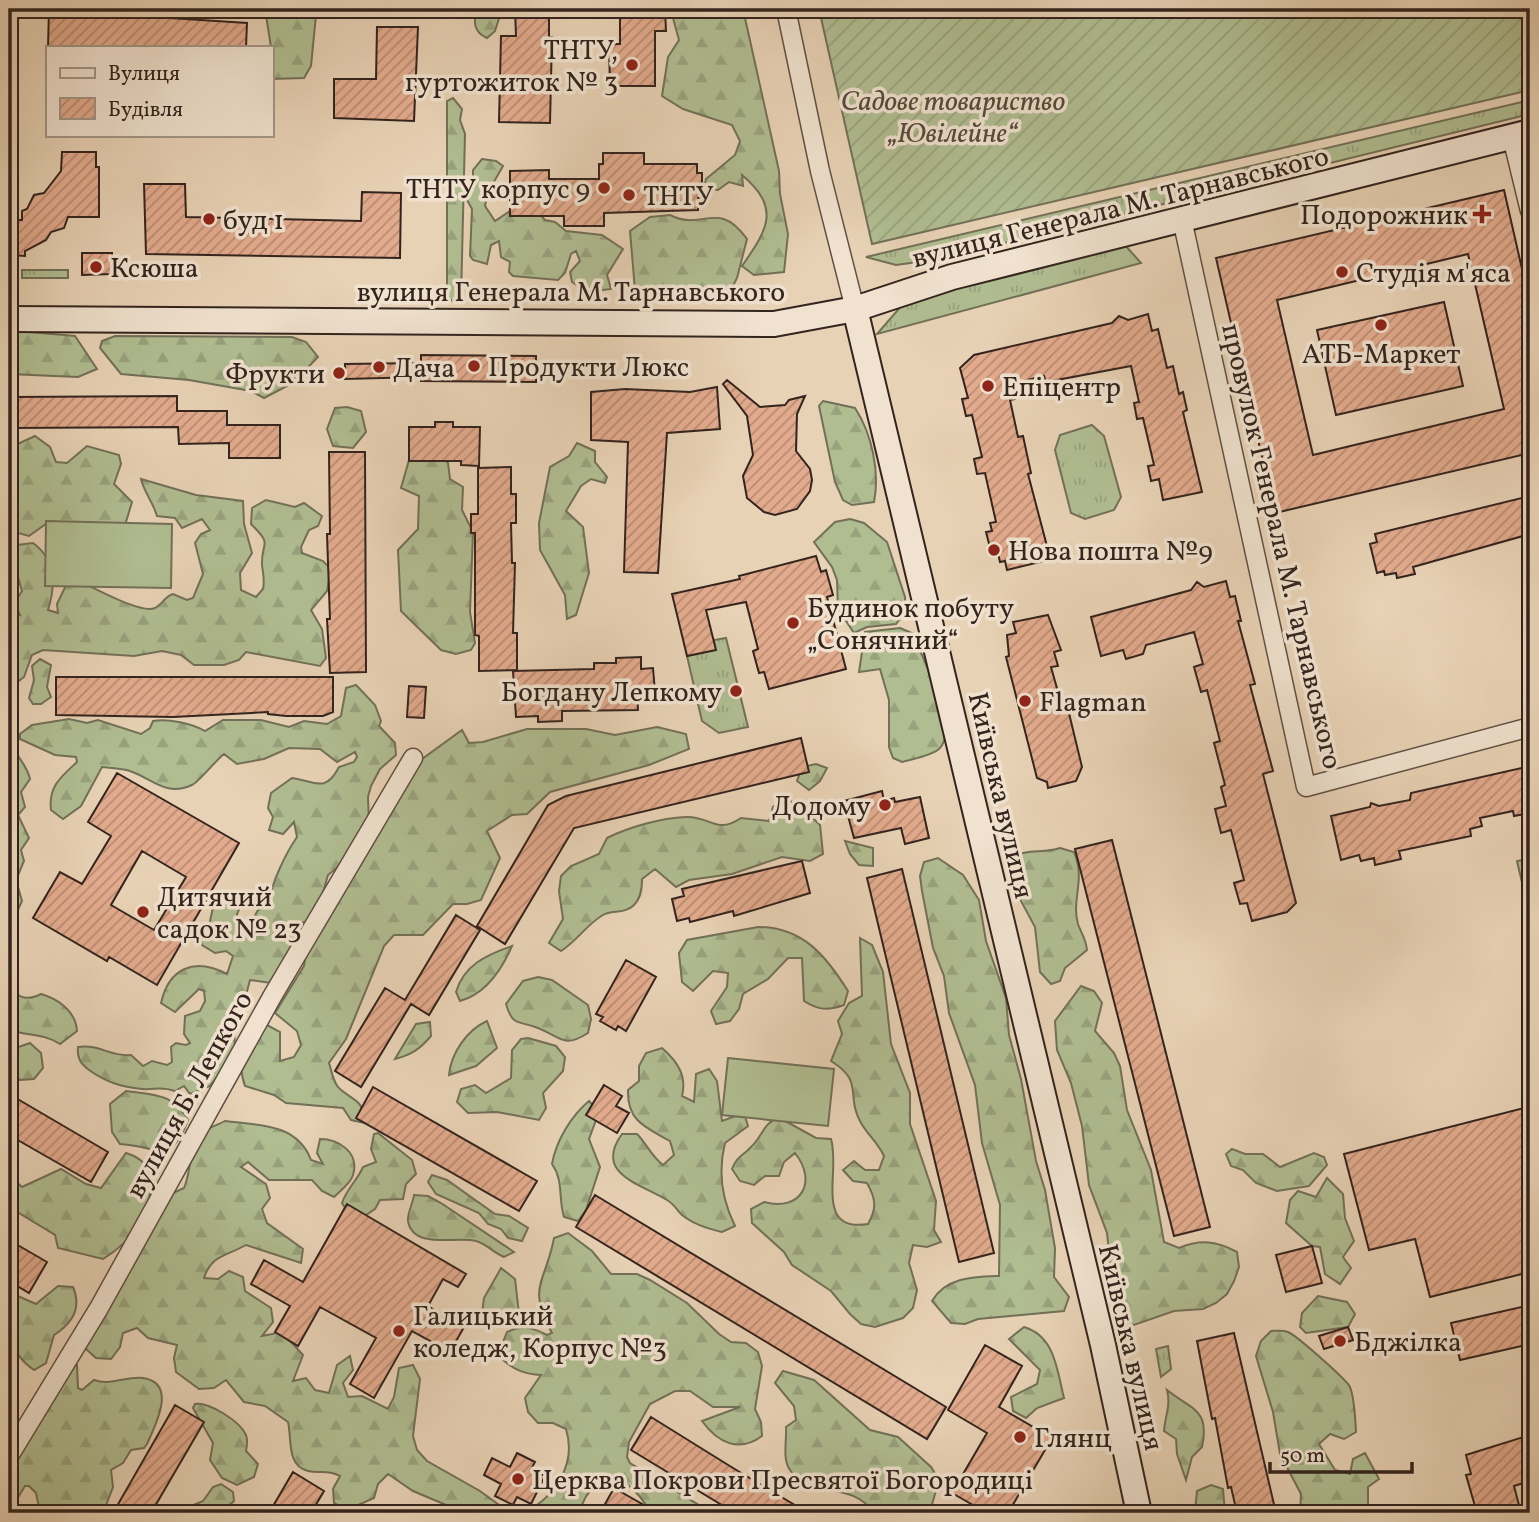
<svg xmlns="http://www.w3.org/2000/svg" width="1539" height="1522" font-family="Vollkorn,serif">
<defs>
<pattern id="grass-tufts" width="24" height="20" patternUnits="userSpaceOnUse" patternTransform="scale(1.75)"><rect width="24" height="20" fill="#b0bd91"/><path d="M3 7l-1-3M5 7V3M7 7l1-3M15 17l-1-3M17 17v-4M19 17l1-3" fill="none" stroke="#98a27d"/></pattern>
<pattern id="forest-firs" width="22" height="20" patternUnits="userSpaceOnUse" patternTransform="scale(1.75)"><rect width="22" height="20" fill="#b0bd91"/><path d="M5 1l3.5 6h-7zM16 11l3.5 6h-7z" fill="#98a27d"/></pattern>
<pattern id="garden-furrows" width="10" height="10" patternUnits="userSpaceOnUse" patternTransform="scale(1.75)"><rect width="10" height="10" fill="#b0bd91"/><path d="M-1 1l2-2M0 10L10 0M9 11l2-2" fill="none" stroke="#98a27d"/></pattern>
<pattern id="building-hatch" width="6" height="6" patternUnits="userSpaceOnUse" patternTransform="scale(1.75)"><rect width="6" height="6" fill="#e3ab8d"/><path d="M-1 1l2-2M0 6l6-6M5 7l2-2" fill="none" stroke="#b98b73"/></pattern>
</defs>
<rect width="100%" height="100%" fill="#e8d2b5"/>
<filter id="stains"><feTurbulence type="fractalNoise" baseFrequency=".00286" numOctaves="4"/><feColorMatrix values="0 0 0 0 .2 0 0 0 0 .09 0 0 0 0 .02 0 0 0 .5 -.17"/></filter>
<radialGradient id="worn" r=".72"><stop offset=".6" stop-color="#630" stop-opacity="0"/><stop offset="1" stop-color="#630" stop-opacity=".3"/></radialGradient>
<path fill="url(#grass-tufts)" stroke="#727058" stroke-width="2" d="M 1530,100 L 1530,114 L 939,259 L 896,265 L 866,257 Z
M 1124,244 L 1141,263 L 877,334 L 903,304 L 930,292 Z
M 22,270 L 68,270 L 68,278 L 22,278 Z
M 1092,425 L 1104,436 L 1121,497 L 1114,510 L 1085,519 L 1071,513 L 1055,450 L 1060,435 Z
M 726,638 L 748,727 L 719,733 L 702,721 L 687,656 L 715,650 L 714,640 Z
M 1530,859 L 1530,917 L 1517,861 Z
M 1168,1346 L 1171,1369 L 1161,1377 L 1156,1349 Z"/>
<path fill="url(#forest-firs)" stroke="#727058" stroke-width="2" d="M 265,9 L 311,9 L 316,15 L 311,66 L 304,78 L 271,79 L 271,47 Z
M 476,9 L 502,9 L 495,31 L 487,38 C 473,32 474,22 476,9 Z
M 690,9 L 743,9 L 779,171 L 780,194 L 788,234 L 784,272 L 754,275 L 742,266 C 768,229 781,208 742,175 L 743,186 L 729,182 L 718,190 L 704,188 L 706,179 L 735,155 L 740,141 L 732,125 L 683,109 L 662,96 L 668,57 L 679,40 L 673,18 L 691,13 Z
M 453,98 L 462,109 L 460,120 L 465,134 L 461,299 L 457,303 L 449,299 L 447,289 L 447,101 Z
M 482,159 L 496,161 L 503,166 L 488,192 L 485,206 L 495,221 L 516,207 L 535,209 L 545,220 L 555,222 L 566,231 L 602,235 L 623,249 L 607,275 L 611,289 L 587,292 L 572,282 L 570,272 L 580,261 L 576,251 L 571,254 L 565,273 L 558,280 L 513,276 L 509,272 L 510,262 L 501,257 L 499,241 L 491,245 L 487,264 L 473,260 L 470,256 L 472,209 L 467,200 L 473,181 L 473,170 Z
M 670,215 C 703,232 717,198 747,239 L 737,278 L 728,296 L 716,297 L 694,292 L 635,290 L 630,231 L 650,217 Z
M 18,331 L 75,336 L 97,369 L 78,377 L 9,374 L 9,333 Z
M 115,336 L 292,337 L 306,342 L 318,357 L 293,383 L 264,398 L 251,391 L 189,380 L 121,374 L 100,348 L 102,341 Z
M 823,401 L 855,408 C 872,434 880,472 874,502 L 852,505 L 843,500 L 835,482 L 819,406 Z
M 347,407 L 361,411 L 366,432 L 353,448 L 333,446 L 327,429 L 335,408 Z
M 35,436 L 50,447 L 56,462 L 67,463 L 87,446 L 119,455 L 121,464 L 114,484 L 132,502 L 126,522 L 114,532 L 50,521 L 29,536 L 18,533 L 13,523 L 9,532 L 9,448 Z
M 577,443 L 595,451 L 595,462 L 607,477 L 605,483 L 591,479 L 581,486 L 566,511 L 583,527 L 589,573 L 576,615 L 567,619 L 565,595 L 540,550 L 539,523 L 550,467 L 569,456 Z
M 442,457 L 448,463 L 450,479 L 463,487 L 462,510 L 473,532 L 470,612 L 475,643 L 471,650 L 456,654 L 441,650 L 401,611 L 398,550 L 418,529 L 419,496 L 401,488 L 409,460 Z
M 141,479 L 196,495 L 243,501 L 244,524 L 252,553 L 240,573 L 241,590 L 256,597 L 263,589 C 265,580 263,574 262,565 C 261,540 274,547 251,524 L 252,508 L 266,500 L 295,507 L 304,503 L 322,516 L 318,526 L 309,530 L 301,547 L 302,553 L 323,561 L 331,569 L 327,591 L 311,610 L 322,629 L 326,658 L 320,666 L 246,652 L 239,660 L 224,665 L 194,665 L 181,655 L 162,651 L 134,656 L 43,650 L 32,655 L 24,677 L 15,684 L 15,696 L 9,703 L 9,612 L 20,615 L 14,603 L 22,591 L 16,570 L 9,563 L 9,553 L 17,545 L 33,543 C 56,560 56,584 48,610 L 58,613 L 57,604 L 70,577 C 86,583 140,615 155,608 C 162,605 165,596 173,594 L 187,600 L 193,598 L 203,574 L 195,543 L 201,534 L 210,530 L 202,519 L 182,528 L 175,518 L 157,516 C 153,502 144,492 141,479 Z
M 850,519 L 864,523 L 887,542 L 905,597 L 905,612 L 896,624 L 867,627 L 854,633 L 838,609 L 837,580 L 832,567 L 814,542 L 835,522 Z
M 900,628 L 914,634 C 920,657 961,729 939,749 C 931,756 912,759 902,762 L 893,758 L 889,747 L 889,700 L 880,669 L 859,672 L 865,632 Z
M 40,659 L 51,665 L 47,687 L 51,697 L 41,704 L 33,704 L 29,698 L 34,680 L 32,666 Z
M 356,685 L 375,705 L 381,721 L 379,726 L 395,743 L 396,755 L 380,769 L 371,786 L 368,797 L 369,825 L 345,861 L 328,875 L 315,920 L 299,923 L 291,945 L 296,963 L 271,983 L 250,980 L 246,995 L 234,1014 L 235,1054 L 210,1086 L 190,1094 L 184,1086 L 175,1091 C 161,1086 155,1090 142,1089 C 121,1087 106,1082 89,1070 C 80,1063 77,1058 78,1047 C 100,1044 110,1057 131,1055 L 143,1066 L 152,1061 L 167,1065 L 172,1062 L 171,1047 L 176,1043 L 186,1045 L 190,1043 L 184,1034 L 185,1016 L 200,1011 L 205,1001 L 204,991 L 199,989 L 175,1012 L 161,1003 C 169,968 194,957 227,974 L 233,956 L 226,951 L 215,953 L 202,945 L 200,939 C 222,918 197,894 244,898 L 237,914 L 239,925 L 243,928 L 251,923 L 258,910 L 271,904 C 267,889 288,850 297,837 L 294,822 L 283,834 L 269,830 L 273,817 L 268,808 L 271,793 L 292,778 C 315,781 325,794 339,767 L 354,762 L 357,757 L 355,752 L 337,762 L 320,749 L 289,748 L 264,759 L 237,764 L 224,754 C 215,761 198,783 192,785 C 166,797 153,779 130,771 C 122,768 111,768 102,767 L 81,806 L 63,819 L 51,810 C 48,786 62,776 77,762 L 76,757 L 55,755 L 20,739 L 20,734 L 32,725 L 69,719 L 87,723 L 98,720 L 141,734 L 150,728 L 153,721 C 168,718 193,724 205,731 L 223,720 L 261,720 L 289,727 L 304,721 L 327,724 L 341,716 L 346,688 Z
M 657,727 L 686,734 L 689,749 L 649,765 L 550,792 L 527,814 L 512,815 L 487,831 L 500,858 L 481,900 L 467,904 L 453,904 L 423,935 L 394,935 L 384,946 L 346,1039 L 329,1063 C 332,1072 333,1083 340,1089 C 356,1103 362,1098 365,1123 L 351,1120 L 343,1108 L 286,1103 L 274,1095 L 245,1086 C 236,1062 245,1038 267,1025 L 280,1032 L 280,1061 L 294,1057 L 301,1045 L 297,1031 L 275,1013 L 304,966 L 306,952 L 418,762 L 462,730 L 469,743 L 483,742 L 527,729 L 586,729 L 615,735 Z
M 9,736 C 12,754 26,761 30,779 L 21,792 L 25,807 L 18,815 L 29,838 L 21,850 L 24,861 L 16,880 L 22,901 L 11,925 L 9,958 Z
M 816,764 L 827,768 L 820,781 L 809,790 L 797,781 L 802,767 Z
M 785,799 L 799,805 L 820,825 L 823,854 L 810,861 L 782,857 L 732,874 L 689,880 L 676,887 L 655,869 L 642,879 C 642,889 641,898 634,905 C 625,914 612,910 603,915 C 587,924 577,941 561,951 L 549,943 L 563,919 L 559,891 L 561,876 L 571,866 L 599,854 L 607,838 C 629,827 661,818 686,817 C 711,816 716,835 741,818 L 769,821 L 773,807 Z
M 845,841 L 873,848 L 873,866 L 859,865 L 850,854 Z
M 1060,848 L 1074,852 C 1086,879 1071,900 1078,924 C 1081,933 1086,939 1087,950 L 1065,968 L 1060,981 L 1051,984 L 1040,972 L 1035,927 L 1021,901 L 1011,858 C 1027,848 1042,854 1060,848 Z
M 938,858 L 963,875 L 979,900 L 986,941 L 1006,998 L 1009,1035 L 1021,1079 L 1036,1161 L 1045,1190 L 1055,1248 L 1054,1277 L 1069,1297 L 1064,1311 L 978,1319 L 965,1324 L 951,1323 L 932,1301 C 946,1277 973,1277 999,1276 L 1000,1205 L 982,1143 L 975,1085 L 949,1013 L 944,976 L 933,948 L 922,891 L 920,876 L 924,862 Z
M 758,927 C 803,927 826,956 848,991 L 844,1005 C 828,1011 818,1010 804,1001 L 802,958 L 788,958 L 768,979 L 743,994 L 739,1009 L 730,1021 L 716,1024 L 711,1011 L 727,987 L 728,973 L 713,971 L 693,991 L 682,982 L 679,953 L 687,940 Z
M 860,938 L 872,945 L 883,972 L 891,1044 L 910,1093 L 910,1124 L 936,1201 L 934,1230 L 941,1242 L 927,1247 L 913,1245 L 909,1263 L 917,1290 L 913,1308 L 903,1318 L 875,1327 L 861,1324 L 850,1314 L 831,1291 L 792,1265 L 784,1252 L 752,1223 L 751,1209 L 764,1202 C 801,1212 818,1182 795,1153 L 784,1162 L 779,1176 L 765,1176 L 754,1185 L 740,1181 L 732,1169 C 737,1156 743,1156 751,1147 C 763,1136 762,1125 778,1117 L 816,1138 L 831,1139 C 841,1170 813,1233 868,1224 C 877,1208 876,1199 867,1183 L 853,1181 L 843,1170 L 854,1161 L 865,1170 L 879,1170 L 884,1156 C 878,1143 868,1135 861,1123 C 845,1095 865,1082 831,1061 L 842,1034 L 838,1021 L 849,1003 L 862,996 Z
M 512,946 C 502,969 486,994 460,1001 L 456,992 C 464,965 486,955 512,946 Z
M 538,977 L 552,980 L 588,1005 L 591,1019 L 588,1033 C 563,1049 561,1037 538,1028 C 519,1020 513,1028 506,1004 L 523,981 Z
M 1081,986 L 1094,991 L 1102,1003 L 1095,1031 L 1114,1053 L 1120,1066 L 1127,1110 L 1151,1170 L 1164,1242 L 1179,1248 C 1200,1239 1217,1241 1237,1252 L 1239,1267 L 1234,1281 L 1227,1294 L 1216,1303 L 1203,1309 L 1174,1311 L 1131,1326 L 1118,1320 L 1119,1290 L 1110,1262 L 1107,1233 L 1089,1185 L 1082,1126 L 1071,1083 L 1057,1050 L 1055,1021 Z
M 9,989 C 21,998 27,1001 41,994 C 59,999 76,1012 77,1031 L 60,1044 C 43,1033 28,1036 9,1030 Z
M 487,1021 L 497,1048 L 476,1066 L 449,1075 C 451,1053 467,1030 487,1021 Z
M 430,1022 L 431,1036 C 420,1049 411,1055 395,1059 L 416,1024 Z
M 528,1038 L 556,1046 L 565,1057 L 563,1071 L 543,1093 L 546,1108 L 539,1120 L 497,1112 L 468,1113 L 457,1102 L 461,1089 L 475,1085 L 486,1093 L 511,1078 L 512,1050 L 521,1039 Z
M 30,1043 L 41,1053 L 43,1068 L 34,1079 L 20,1080 L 9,1069 L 9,1046 L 16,1048 Z
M 662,1048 C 678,1062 687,1076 682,1096 L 694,1102 L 696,1074 L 709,1069 L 717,1081 L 722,1121 L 744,1113 L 748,1126 L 725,1143 C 718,1171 722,1200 735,1226 L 722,1232 C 709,1229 693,1224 682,1215 C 677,1210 674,1204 667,1200 C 641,1184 593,1174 622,1134 L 637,1134 C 647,1144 651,1156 663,1165 L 674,1155 L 670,1141 C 645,1127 627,1121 628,1090 L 639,1081 L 639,1066 L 646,1053 Z
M 126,1091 C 153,1095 174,1093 188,1120 C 171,1166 157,1146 120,1144 L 112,1132 L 110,1104 Z
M 589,1101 L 599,1112 L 589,1139 L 600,1167 L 586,1210 L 578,1221 L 564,1217 C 558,1198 564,1181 552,1164 C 556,1141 571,1116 589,1101 Z
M 225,1121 C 258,1125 297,1123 311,1160 L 323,1164 L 317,1153 L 320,1139 C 338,1139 360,1152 353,1175 C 351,1183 340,1191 334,1197 L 322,1191 L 312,1180 L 269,1180 L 248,1162 L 241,1167 L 266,1184 L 270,1198 L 262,1209 L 267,1223 L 303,1249 L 301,1263 L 246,1245 C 227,1256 211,1255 204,1278 L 218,1279 L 229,1271 L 243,1277 L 245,1291 L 271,1308 L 273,1322 L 262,1336 L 282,1332 L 303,1355 L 293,1381 L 306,1378 L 315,1390 L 329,1393 L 337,1365 L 350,1356 L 353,1370 L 343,1383 L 348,1397 L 362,1396 L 388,1409 L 394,1397 L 399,1368 L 413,1365 L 420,1379 L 413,1436 L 417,1450 L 427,1461 L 480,1491 L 510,1513 L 465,1513 L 413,1491 L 388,1474 L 378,1484 L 374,1498 L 347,1510 L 334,1503 L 333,1489 L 340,1476 C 327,1469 320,1474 308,1471 C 286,1466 292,1438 288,1422 L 265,1406 L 244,1402 L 226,1380 L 214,1388 L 199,1389 L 176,1372 L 174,1358 L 177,1345 L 148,1338 L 137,1328 L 123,1333 L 120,1347 L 111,1359 L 96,1358 L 85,1348 L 86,1334 L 171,1194 L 184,1188 C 191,1173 190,1143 200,1134 C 206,1128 218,1125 225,1121 Z
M 378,1133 L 412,1160 L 416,1174 L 406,1184 L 403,1199 L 380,1200 L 375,1209 L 363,1217 L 350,1215 L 342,1203 C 347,1188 357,1181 363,1167 L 376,1162 L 371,1149 L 374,1134 Z
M 1232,1149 L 1245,1154 L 1263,1154 L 1280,1167 L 1314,1153 L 1324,1157 L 1327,1165 L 1309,1186 L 1277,1191 L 1256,1183 L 1243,1170 L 1231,1166 L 1226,1154 Z
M 126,1153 C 150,1160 154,1177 149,1200 C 148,1207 148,1216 144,1221 C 133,1235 118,1250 103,1259 L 58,1248 L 55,1235 L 9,1207 L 9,1163 L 11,1177 L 22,1187 L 61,1169 L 86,1184 L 101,1188 Z
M 432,1175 L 447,1180 L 495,1214 L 509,1216 L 528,1228 L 522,1241 L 508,1238 L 501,1229 L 488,1224 L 479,1213 L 436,1194 L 428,1182 Z
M 1327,1178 L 1343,1194 L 1345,1218 L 1354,1241 L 1343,1257 L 1351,1268 L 1340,1284 L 1325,1274 L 1320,1247 L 1312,1246 L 1286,1223 L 1290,1200 L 1298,1191 L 1316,1197 Z
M 414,1195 L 428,1196 L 441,1203 L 514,1252 L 504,1257 C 494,1253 485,1243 476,1241 C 457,1236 413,1250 408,1221 C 407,1214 413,1203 414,1195 Z
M 568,1233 L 592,1251 L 611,1274 L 637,1274 L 650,1280 L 687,1303 L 719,1334 L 731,1342 L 746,1343 L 758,1352 L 762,1366 L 755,1409 L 761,1422 L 762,1436 C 739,1453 718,1443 702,1421 L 740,1407 L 713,1407 L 690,1391 L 675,1391 L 650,1404 L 629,1442 L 627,1457 L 630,1463 L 712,1513 L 652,1513 C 644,1503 638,1491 626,1484 C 603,1471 584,1491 580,1513 L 524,1513 C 555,1497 577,1464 566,1429 L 553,1423 L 538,1423 L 528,1412 L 525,1398 L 541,1375 C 524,1374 515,1370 503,1360 L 502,1345 L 507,1332 C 522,1325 532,1327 547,1335 L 552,1333 C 526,1287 546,1282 554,1238 Z
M 501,1268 L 515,1279 L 520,1322 L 497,1311 L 482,1313 L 484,1298 Z
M 58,1286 L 73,1287 C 82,1308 73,1323 54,1335 L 46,1363 L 34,1370 C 5,1351 9,1323 9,1292 L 36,1304 Z
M 1318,1296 L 1347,1302 L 1355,1314 L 1348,1327 L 1306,1333 L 1300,1327 L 1302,1313 Z
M 1024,1327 C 1055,1336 1057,1370 1064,1398 L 1037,1408 L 1026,1418 L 1013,1411 L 1011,1397 L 1037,1384 L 1040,1370 L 1009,1339 Z
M 1271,1331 C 1277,1331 1283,1330 1288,1332 C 1296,1335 1347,1380 1350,1387 C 1355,1400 1355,1418 1356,1432 L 1344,1439 L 1330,1434 L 1319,1444 L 1335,1470 L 1350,1474 L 1353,1459 L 1365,1453 L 1379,1479 L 1368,1487 L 1368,1513 L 1300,1513 L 1301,1494 L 1280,1454 L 1273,1412 L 1256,1356 L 1261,1341 Z
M 77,1365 L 78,1388 L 82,1390 L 94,1380 C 111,1386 126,1376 143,1378 C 178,1383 155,1426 147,1444 L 144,1448 L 131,1450 L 123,1463 L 111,1470 L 113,1487 L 103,1513 L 34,1513 L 39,1507 L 36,1493 L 29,1486 L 25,1486 L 9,1512 L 9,1468 L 21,1441 L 69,1367 Z
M 783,1371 L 814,1380 L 870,1430 L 898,1437 L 931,1467 L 939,1480 L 931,1508 L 933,1513 L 874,1513 C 851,1479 811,1501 790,1470 C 782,1459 787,1440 786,1427 L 796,1420 L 794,1406 L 775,1383 Z
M 1167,1390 C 1192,1410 1210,1409 1202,1447 L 1192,1457 L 1186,1480 L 1177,1454 L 1176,1439 L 1164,1431 C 1165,1416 1171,1406 1167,1390 Z
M 195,1404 C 209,1402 240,1421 246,1435 C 248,1440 247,1445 246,1451 L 258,1464 L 254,1477 L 237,1485 L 222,1478 L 210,1460 L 213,1443 L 193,1408 Z
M 221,1484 L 233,1492 L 234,1501 L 220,1513 L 183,1513 L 186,1508 L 203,1501 L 213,1487 Z
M 1211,1485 L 1223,1489 L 1225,1513 L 1195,1511 L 1197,1491 Z"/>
<path fill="url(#garden-furrows)" stroke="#727058" stroke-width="2" d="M 819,9 L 1530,9 L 1530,90 L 872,244 Z"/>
<path fill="#b0bd91" stroke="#727058" stroke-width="2" d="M 46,521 L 172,524 L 171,588 L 45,586 Z
M 728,1058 L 834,1069 L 828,1126 L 722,1115 Z"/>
<path fill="url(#building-hatch)" stroke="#33241e" stroke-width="2" fill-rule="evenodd" d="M 49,9 L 88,9 L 87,12 L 107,14 L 247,23 L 246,47 L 48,47 Z
M 515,9 L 549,9 L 549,37 L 552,37 L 550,123 L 499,122 L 501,36 L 516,36 Z
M 620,9 L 665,9 L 666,31 L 655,31 L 655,86 L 610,86 L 609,44 L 620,44 Z
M 377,27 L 418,27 L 414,121 L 334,118 L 334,79 L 376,79 Z
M 62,152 L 96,152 L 96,167 L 99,167 L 99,217 L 68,217 L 64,228 L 51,232 L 46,240 L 25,251 L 25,256 L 9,255 L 9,220 L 22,220 L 22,211 L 27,209 L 34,195 L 44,193 L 61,171 Z
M 603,153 L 644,153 L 644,164 L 697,164 L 697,173 L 702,173 L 702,198 L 698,198 L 698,210 L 604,213 L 604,226 L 564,226 L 564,216 L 510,216 L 510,171 L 549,170 L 549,179 L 599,179 L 599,164 L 603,164 Z
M 144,184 L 185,184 L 186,217 L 361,221 L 362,192 L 401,193 L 400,258 L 146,254 Z
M 1504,190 L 1530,304 L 1530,453 L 1275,513 L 1216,258 ZM 1468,254 L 1504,409 L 1313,455 L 1277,300 Z
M 82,253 L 112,253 L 112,274 L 82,275 Z
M 1444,302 L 1463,386 L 1336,415 L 1317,330 Z
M 1148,314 L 1152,331 L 1158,329 L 1167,368 L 1173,366 L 1179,394 L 1183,392 L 1187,410 L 1183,412 L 1202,492 L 1163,500 L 1159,479 L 1151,481 L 1148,466 L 1154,465 L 1143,418 L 1137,419 L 1134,403 L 1139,402 L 1131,366 L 1046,382 L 1044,376 L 1011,384 L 1015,399 L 1010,400 L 1018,437 L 1023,436 L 1031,473 L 1028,474 L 1048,550 L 1042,551 L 1044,561 L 1007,570 L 1005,561 L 1000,562 L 998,553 L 992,555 L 986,532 L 992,531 L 990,523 L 996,522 L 985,473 L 977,474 L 974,459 L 982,457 L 972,415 L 966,416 L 962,399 L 968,398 L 960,368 L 974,355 L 1112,323 L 1119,316 L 1128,320 Z
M 421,355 L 536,356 L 536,382 L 421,381 L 421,377 L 345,379 L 345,364 L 421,363 Z
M 727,380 L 760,407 L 785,405 L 789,400 L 805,396 L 797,414 L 796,451 L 810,469 L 812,480 L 810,491 L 797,509 L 775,515 L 764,512 L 747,498 L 743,476 L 753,455 L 747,416 L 723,384 Z
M 717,387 L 720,429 L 667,433 L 658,573 L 624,572 L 628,442 L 591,440 L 591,392 L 625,389 L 690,392 Z
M 177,396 L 177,411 L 227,411 L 227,425 L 280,425 L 280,458 L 229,458 L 229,443 L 179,444 L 178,427 L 9,428 L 9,397 Z
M 435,422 L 453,422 L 453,427 L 480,427 L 479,466 L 461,465 L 461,461 L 409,461 L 409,427 L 435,427 Z
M 329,452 L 365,452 L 366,672 L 330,673 L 327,619 L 330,619 L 327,534 L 330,534 Z
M 511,467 L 511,494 L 516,494 L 516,523 L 511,523 L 512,563 L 515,563 L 513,633 L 517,633 L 517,670 L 479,671 L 479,636 L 475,635 L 475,533 L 471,533 L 471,514 L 478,514 L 478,468 Z
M 1530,496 L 1530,534 L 1413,567 L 1415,574 L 1397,578 L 1396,573 L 1385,575 L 1384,571 L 1377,573 L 1370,544 L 1377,542 L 1375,534 Z
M 816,556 L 821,572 L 826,570 L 833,595 L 827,597 L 846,669 L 769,689 L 764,672 L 759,673 L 753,651 L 758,649 L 746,602 L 706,610 L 716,650 L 687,656 L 672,594 L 740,579 L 739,576 Z
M 1226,581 L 1230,597 L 1235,596 L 1241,621 L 1238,621 L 1255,684 L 1250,685 L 1273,771 L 1263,774 L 1296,903 L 1287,912 L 1252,921 L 1247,903 L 1240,904 L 1234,883 L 1244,880 L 1231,830 L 1221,833 L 1215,809 L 1226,806 L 1221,787 L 1225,785 L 1214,743 L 1220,741 L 1207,690 L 1201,692 L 1194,667 L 1203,664 L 1194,632 L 1146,645 L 1143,654 L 1126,659 L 1123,650 L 1101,656 L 1091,617 L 1191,590 L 1197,582 L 1204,587 Z
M 1048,615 L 1061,650 L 1054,652 L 1058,666 L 1051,667 L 1062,706 L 1067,705 L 1082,767 L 1076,781 L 1048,788 L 1047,782 L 1037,778 L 1006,657 L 1009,656 L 1007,635 L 1016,633 L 1013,622 Z
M 641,657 L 641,669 L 653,668 L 655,692 L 637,692 L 638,710 L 562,711 L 562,721 L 538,722 L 538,716 L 516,717 L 513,671 L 594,669 L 594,663 L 616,663 L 616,658 Z
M 56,677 L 333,677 L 333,712 L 323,716 L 286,716 L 268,714 L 268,712 L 173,717 L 56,715 Z
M 409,686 L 426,687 L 424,718 L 407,717 Z
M 801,738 L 809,772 L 574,828 L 505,944 L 477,926 L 548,805 L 566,796 Z
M 1530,766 L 1530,813 L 1514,816 L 1513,811 L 1480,818 L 1482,826 L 1470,829 L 1471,836 L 1399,851 L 1401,859 L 1375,865 L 1374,858 L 1361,861 L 1359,855 L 1341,860 L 1331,816 L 1370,807 L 1371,803 L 1379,806 L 1410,800 L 1411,793 Z
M 117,773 L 239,843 L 157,985 L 109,957 L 107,961 L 33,918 L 60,872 L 82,884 L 111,836 L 88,822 ZM 142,851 L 186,877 L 154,930 L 111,905 Z
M 882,791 L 884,801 L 894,798 L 895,802 L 920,797 L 929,838 L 905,844 L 901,828 L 854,838 L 844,801 Z
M 1112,840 L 1210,1227 L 1174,1236 L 1075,849 Z
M 802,861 L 810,893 L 734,916 L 733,911 L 690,922 L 689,918 L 677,921 L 672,899 L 684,896 L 682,889 Z
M 902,869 L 994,1253 L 959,1262 L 867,878 Z
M 456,915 L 480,930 L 429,1015 L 411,1004 L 361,1087 L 335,1071 L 385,988 L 405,1000 Z
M 626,960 L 656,977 L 626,1031 L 618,1026 L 616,1030 L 600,1021 L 603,1017 L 596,1014 Z
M 604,1085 L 622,1096 L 616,1106 L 629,1113 L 617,1133 L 586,1115 Z
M 373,1087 L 537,1181 L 519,1211 L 356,1118 Z
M 9,1094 L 108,1152 L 91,1182 L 9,1135 Z
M 1528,1107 L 1530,1272 L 1430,1297 L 1415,1239 L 1369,1250 L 1344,1154 Z
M 595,1195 L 946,1407 L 927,1439 L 576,1227 Z
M 347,1204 L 466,1274 L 458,1287 L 443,1279 L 428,1306 L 464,1327 L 450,1352 L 412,1331 L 374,1398 L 350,1384 L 376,1338 L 320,1307 L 298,1346 L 275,1332 L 290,1306 L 251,1284 L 264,1260 L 303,1282 Z
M 9,1240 L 47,1262 L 29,1293 L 9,1281 Z
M 1312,1246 L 1322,1283 L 1286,1292 L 1276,1255 Z
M 1530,1305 L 1530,1344 L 1460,1360 L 1451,1323 Z
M 1348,1327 L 1353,1340 L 1324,1349 L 1319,1336 Z
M 1234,1333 L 1276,1513 L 1237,1513 L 1231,1487 L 1228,1488 L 1215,1418 L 1212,1419 L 1197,1341 Z
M 985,1345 L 1022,1366 L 999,1407 L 1052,1438 L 1008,1513 L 987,1513 L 952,1493 L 987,1433 L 948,1410 Z
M 175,1405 L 204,1422 L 151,1513 L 113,1513 Z
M 651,1417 L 733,1468 L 808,1513 L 735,1513 L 631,1450 Z
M 1530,1435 L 1530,1481 L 1514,1486 L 1521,1513 L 1477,1513 L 1466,1475 L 1471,1474 L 1466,1455 Z
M 517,1453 L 535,1462 L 531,1469 L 545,1476 L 531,1504 L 517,1497 L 513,1505 L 495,1496 L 501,1484 L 484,1475 L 492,1458 L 510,1467 Z
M 293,1472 L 324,1491 L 311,1513 L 269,1513 Z
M 614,1488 L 658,1513 L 600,1513 Z"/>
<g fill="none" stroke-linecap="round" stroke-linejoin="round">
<g stroke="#605044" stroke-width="21">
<path id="minor" d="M 786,9 L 820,171 L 855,309
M 1512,137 L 1530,211
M 1182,219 L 1306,787 L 1530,727
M 9,1456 L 99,1308 L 273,995 L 413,758"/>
</g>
<g stroke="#33241e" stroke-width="28">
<path id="secondary" d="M 855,309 L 1103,1345 L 1139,1513
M 9,319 L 774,324 L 855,309 L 952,277 L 1530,132"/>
</g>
<use href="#minor" stroke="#f0e2cf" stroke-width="18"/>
<use href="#secondary" stroke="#f0e2cf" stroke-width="24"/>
</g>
<g fill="#8f2418" stroke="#f0e2cf" stroke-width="2.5">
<circle cx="632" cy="65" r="7"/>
<circle cx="604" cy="188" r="7"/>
<circle cx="629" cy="195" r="7"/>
<path d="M1478.5 203.5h7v7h7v7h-7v7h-7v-7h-7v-7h7z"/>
<circle cx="209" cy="219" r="7"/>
<circle cx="96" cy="267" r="7"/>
<circle cx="1342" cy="272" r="7"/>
<circle cx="1381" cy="325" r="7"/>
<circle cx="474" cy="366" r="7"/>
<circle cx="379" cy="367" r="7"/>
<circle cx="339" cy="373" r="7"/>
<circle cx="988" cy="386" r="7"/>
<circle cx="994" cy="550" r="7"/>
<circle cx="793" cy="623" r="7"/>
<circle cx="736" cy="691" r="7"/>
<circle cx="1025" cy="701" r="7"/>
<circle cx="885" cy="805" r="7"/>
<circle cx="143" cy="912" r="7"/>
<circle cx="399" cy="1331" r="7"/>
<circle cx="1340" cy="1341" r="7"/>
<circle cx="1020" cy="1437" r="7"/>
<circle cx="518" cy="1479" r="7"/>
</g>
<g text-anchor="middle" stroke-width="7" stroke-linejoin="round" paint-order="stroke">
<g font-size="28" fill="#33241e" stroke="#f0e2cf" text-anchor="start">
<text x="618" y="59" text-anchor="end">ТНТУ,<tspan x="618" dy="32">гуртожиток № 3</tspan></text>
<text x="590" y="198" text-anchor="end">ТНТУ корпус 9</text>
<text x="643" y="205">ТНТУ</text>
<text x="1468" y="224" text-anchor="end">Подорожник</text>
<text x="223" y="229">буд 1</text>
<text x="110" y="277">Ксюша</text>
<text x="1356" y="282">Студія м'яса</text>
<text x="1381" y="363" text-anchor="middle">АТБ-Маркет</text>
<text x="488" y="376">Продукти Люкс</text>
<text x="393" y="377">Дача</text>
<text x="325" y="383" text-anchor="end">Фрукти</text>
<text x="1002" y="396">Епіцентр</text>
<text x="1008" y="560">Нова пошта №9</text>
<text x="807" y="617">Будинок побуту<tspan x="807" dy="32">„Сонячний“</tspan></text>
<text x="722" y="701" text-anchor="end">Богдану Лепкому</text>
<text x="1039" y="711">Flagman</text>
<text x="871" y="815" text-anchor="end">Додому</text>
<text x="157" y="906">Дитячий<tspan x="157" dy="32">садок № 23</tspan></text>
<text x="413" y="1325">Галицький<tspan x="413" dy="32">коледж, Корпус №3</tspan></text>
<text x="1354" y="1351">Бджілка</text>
<text x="1034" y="1447">Глянц</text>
<text x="532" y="1489">Церква Покрови Пресвятої Богородиці</text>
</g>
<g font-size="28" font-style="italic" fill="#524a3b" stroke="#f0e2cf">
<text x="953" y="110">Садове товариство<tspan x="953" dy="32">„Ювілейне“</tspan></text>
</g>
<g font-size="28" fill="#33241e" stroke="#f0e2cf">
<text transform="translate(1120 206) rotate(-14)" y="10">вулиця Генерала М. Тарнавського</text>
<text x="571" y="301">вулиця Генерала М. Тарнавського</text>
<text transform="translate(1283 546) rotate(77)" y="10">провулок Генерала М. Тарнавського</text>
<text transform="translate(1002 795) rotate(77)" y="10">Київська вулиця</text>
<text transform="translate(188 1094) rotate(-61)" y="10">вулиця Б. Лепкого</text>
<text transform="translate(1132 1347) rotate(77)" y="10">Київська вулиця</text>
</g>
</g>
<rect width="1539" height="1522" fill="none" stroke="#e8d2b5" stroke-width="35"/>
<rect x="10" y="10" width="1518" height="1501" fill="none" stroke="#33241e" stroke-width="3.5"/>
<rect x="18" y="18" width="1504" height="1487" fill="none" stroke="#33241e" stroke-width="2"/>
<rect x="46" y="46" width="228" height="91" fill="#f0e2cf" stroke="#a49688" stroke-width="2"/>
<rect x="60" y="68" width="35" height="10" fill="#f0e2cf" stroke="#a49688" stroke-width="2"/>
<text x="108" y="80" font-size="21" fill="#33241e">Вулиця</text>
<rect x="60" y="98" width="35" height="21" fill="url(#building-hatch)" stroke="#a49688" stroke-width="2"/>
<text x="108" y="116" font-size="21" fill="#33241e">Будівля</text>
<path d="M1270 1462v10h142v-10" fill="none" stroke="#33241e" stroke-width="3.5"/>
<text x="1280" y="1462" font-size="21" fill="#33241e" stroke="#f0e2cf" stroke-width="5" paint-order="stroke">50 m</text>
<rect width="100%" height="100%" filter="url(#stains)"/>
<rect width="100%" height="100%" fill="url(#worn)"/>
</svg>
